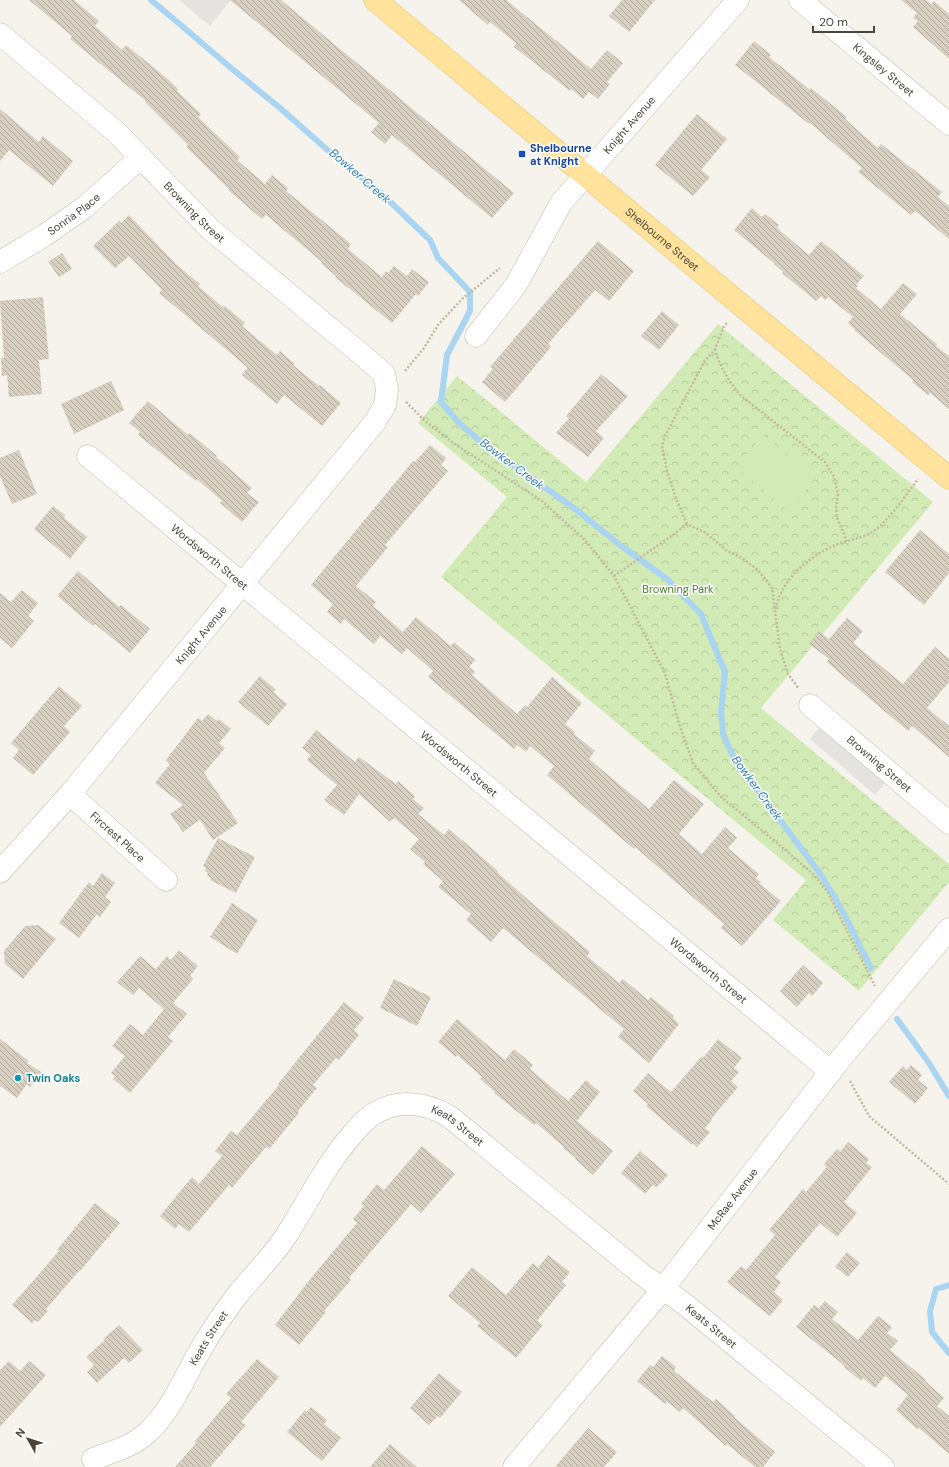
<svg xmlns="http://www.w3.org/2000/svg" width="949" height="1467" font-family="'DM Sans',sans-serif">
<defs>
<pattern id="park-crowns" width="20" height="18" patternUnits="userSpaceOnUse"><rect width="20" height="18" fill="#d2eab5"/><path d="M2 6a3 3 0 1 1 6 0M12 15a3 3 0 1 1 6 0" fill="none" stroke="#b6ca9c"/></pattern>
<pattern id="building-back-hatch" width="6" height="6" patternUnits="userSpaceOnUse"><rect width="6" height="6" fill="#d8cfc1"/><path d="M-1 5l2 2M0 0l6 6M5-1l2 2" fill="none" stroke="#b1aa9e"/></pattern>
</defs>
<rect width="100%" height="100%" fill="#f6f3ec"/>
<path fill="url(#park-crowns)" d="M 718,324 L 933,502 L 761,708 L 949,864 L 949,882 L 859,991 L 773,920 L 806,880 L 441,577 L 507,497 L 418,423 L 457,376 L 586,482 Z"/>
<path fill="#d2eab5" d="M 763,435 L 816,477 L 789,511 L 736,468 Z"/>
<path fill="#e5e3e0" d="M 179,0 L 231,0 L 210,26 Z
M 822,724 L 888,780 L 875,795 L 810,739 Z"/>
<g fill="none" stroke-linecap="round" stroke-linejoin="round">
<path stroke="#a9d4f2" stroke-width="6" d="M 151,0 L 182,26 L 231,68 L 280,108 L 331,153 L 381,193 L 430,240 L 438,258 L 470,292 L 470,311 L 447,355 L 441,402 L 459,423 L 480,441 L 575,509 L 620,545 L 667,579 L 701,614 L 725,672 L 721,712 L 723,734 L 734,758 L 821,875 L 843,912 L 871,968
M 897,1019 L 929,1063 L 949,1096
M 949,1285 L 936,1289 L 930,1311 L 932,1332 L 949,1353"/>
</g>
<path fill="url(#building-back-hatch)" d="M 29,0 L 74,0 L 99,21 L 95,26 L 122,50 L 126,45 L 169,80 L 178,89 L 177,91 L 201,114 L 198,117 L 240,157 L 237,160 L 265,184 L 272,175 L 288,188 L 286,191 L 351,244 L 348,249 L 382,277 L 386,271 L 388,273 L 394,266 L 407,276 L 412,269 L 429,282 L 418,296 L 416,294 L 392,323 L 335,277 L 336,276 L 321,263 L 322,262 L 266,215 L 262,219 L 228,190 L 229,189 L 186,147 L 188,145 L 145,102 L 146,101 L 70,39 L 72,36 Z
M 230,0 L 281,0 L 514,193 L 492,218 L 392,135 L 385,144 L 371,132 L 379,123 Z
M 459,0 L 506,0 L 591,69 L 607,50 L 623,63 L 607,82 L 610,84 L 598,99 L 589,92 L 583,99 L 571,89 L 570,91 L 514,47 L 516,43 L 490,22 L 488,25 Z
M 622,0 L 655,0 L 629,32 L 609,16 Z
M 901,0 L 926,0 L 932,4 L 934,1 L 949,14 L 949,59 L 913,27 L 918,21 L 913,18 L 917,13 Z
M 754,41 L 771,55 L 769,57 L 799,81 L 810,90 L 811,88 L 847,117 L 845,119 L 878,148 L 881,144 L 942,192 L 938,197 L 949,206 L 949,239 L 915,211 L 911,215 L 858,172 L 862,168 L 810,123 L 809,124 L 735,65 Z
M 0,109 L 39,142 L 43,136 L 73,161 L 53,186 L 9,150 L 0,161 Z
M 697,114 L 727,139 L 701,170 L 710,177 L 693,196 L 655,165 Z
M 752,208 L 762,217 L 765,214 L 779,225 L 777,228 L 809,255 L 821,241 L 864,276 L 856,285 L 858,286 L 856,288 L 881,309 L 903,283 L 917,294 L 900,314 L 937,344 L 936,346 L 949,356 L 949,409 L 930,393 L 928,395 L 912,382 L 913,380 L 854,330 L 855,329 L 848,323 L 853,317 L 828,297 L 825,300 L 821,296 L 816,301 L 782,273 L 783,272 L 774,264 L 774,263 L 734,230 Z
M 129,215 L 176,264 L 200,284 L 198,286 L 224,308 L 225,306 L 245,323 L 242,326 L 277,355 L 280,351 L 295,364 L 293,365 L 319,386 L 320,385 L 341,403 L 322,426 L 284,395 L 277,404 L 242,375 L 247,368 L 247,367 L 159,293 L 162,290 L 129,256 L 115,268 L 93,246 L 119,221 L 121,223 Z
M 598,241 L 634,271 L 609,301 L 595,290 L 548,344 L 551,347 L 505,402 L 482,382 L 493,369 L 490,367 Z
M 62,253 L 72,269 L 59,277 L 48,262 Z
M 43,297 L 49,359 L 39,360 L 42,394 L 9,397 L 7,375 L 2,376 L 1,358 L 4,358 L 0,301 Z
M 662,311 L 679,325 L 659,350 L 641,336 Z
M 601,374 L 628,396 L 596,431 L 604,438 L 588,457 L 556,433 L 569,418 L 566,416 Z
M 111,381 L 124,410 L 74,434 L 61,404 Z
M 148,401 L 188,435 L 190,433 L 217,456 L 216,457 L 252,488 L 247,493 L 259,502 L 242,522 L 220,503 L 222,501 L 197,479 L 196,481 L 138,435 L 140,432 L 129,423 Z
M 430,445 L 446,458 L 441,465 L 448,471 L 385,545 L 388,547 L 356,586 L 376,602 L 373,606 L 403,632 L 416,617 L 451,646 L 454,642 L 475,660 L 469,667 L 475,672 L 472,675 L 517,714 L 525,705 L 527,707 L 552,677 L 582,703 L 565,724 L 575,732 L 574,734 L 595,751 L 589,759 L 649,809 L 674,780 L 704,804 L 679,834 L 702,854 L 725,827 L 737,838 L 728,848 L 759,874 L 756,878 L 761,882 L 759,883 L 781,901 L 742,946 L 721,928 L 724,924 L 635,847 L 634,849 L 547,775 L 554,766 L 530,746 L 526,752 L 517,745 L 514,749 L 428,677 L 433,671 L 407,648 L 402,654 L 380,636 L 374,644 L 344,619 L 341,624 L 327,612 L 333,604 L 311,585 L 413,461 L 415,462 Z
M 19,450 L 37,494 L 12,504 L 0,476 L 0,458 Z
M 53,506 L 65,515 L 64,518 L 87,537 L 70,559 L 34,529 Z
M 920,530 L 949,554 L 949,573 L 924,605 L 885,572 Z
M 78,571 L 119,607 L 121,605 L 150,629 L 130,653 L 95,624 L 93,626 L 57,596 Z
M 22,590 L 38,603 L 28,616 L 34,621 L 12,648 L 0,638 L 0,593 L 11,602 Z
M 847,618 L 863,631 L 853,643 L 903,684 L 935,647 L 949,659 L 949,682 L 927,708 L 949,726 L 949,757 L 912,726 L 908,731 L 836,670 L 827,662 L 829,659 L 809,644 L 819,631 L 829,639 Z
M 260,676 L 276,690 L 273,692 L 287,704 L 268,726 L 238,702 Z
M 59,686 L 82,706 L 64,726 L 70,732 L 33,775 L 13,758 L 19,750 L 11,743 Z
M 208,714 L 217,721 L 219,719 L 231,729 L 219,743 L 225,748 L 204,773 L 238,823 L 213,840 L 200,820 L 183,832 L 170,814 L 183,805 L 155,783 L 170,764 L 166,760 L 198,718 L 202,721 Z
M 316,730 L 355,762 L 359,757 L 396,784 L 398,781 L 415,796 L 413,799 L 424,808 L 418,814 L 444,835 L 449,829 L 498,871 L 497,872 L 526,898 L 590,952 L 587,956 L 619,983 L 623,979 L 648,1000 L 651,997 L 674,1016 L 673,1018 L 679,1024 L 649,1063 L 618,1037 L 624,1029 L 503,928 L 491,942 L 466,920 L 471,914 L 438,887 L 443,881 L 423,864 L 425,862 L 410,849 L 419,839 L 394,818 L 390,822 L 359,794 L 344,815 L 324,800 L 337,785 L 307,760 L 311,755 L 302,748 Z
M 218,838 L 255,857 L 236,893 L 210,880 L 211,878 L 207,876 L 208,873 L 205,871 L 206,868 L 203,866 Z
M 102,873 L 115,883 L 105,897 L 111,902 L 100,917 L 97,914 L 79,938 L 59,923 L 89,882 L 93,886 Z
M 232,903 L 258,920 L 237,954 L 210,937 Z
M 38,925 L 56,939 L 23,979 L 5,964 L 4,951 L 25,926 Z
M 179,950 L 198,966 L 190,976 L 193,979 L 173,1003 L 187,1014 L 168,1037 L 173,1041 L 130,1093 L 113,1079 L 115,1076 L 111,1073 L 125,1056 L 112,1046 L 130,1024 L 143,1035 L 164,1009 L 139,988 L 133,995 L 117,982 L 140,956 L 156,969 L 167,956 L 171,960 Z
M 803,965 L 823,983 L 812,996 L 809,993 L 797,1007 L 780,991 Z
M 394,979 L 431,997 L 417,1026 L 380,1008 Z
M 344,1002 L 364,1018 L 354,1030 L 359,1035 L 339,1060 L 336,1058 L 313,1085 L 317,1088 L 298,1111 L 299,1113 L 269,1149 L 266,1147 L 232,1188 L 229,1185 L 189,1232 L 179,1224 L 175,1229 L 160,1216 L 192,1177 L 199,1184 L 222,1156 L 215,1151 L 231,1131 L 237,1135 L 279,1085 L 278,1084 Z
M 457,1019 L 505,1060 L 514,1049 L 533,1065 L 530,1069 L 568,1101 L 586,1080 L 600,1092 L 577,1121 L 613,1151 L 593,1175 L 575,1159 L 576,1158 L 563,1148 L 564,1147 L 536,1123 L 534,1125 L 494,1093 L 495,1092 L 480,1079 L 482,1077 L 457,1055 L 456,1057 L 438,1042 Z
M 0,1039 L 29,1061 L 27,1063 L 41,1072 L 30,1087 L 27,1084 L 17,1098 L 0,1086 Z
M 718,1039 L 742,1058 L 734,1068 L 739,1072 L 731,1081 L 738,1087 L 711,1119 L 712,1120 L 705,1128 L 710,1132 L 697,1147 L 693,1143 L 692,1145 L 646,1106 L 648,1104 L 633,1091 L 648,1073 L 671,1092 L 702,1056 L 703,1058 Z
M 911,1065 L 922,1075 L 918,1080 L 928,1088 L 915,1104 L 889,1082 L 903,1066 L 907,1070 Z
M 848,1142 L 869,1159 L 866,1163 L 872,1167 L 844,1202 L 857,1213 L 837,1237 L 820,1223 L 775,1277 L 781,1282 L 774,1292 L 783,1300 L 770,1316 L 727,1282 L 741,1266 L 746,1270 L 775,1235 L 769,1230 L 803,1189 L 806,1192 L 827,1167 L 824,1164 L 837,1149 L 840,1152 Z
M 422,1146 L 455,1174 L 421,1213 L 411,1204 L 349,1278 L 351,1280 L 324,1311 L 326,1312 L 299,1345 L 275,1325 L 311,1278 L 357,1223 L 353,1219 L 364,1206 L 361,1204 L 377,1184 L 384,1190 Z
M 640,1151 L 668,1175 L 656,1188 L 653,1185 L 645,1194 L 621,1173 Z
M 95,1203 L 120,1223 L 81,1270 L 80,1270 L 46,1309 L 48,1311 L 38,1322 L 35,1320 L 32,1323 L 12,1305 L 59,1251 L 57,1250 Z
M 847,1252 L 860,1263 L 848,1277 L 835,1267 Z
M 548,1255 L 570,1272 L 562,1282 L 566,1285 L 537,1321 L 543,1325 L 516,1358 L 477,1326 L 480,1323 L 448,1296 L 472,1267 L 506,1295 L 533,1263 L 538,1268 Z
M 825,1301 L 838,1312 L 832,1319 L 858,1340 L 878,1316 L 892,1327 L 887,1333 L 898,1341 L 890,1350 L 926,1380 L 925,1381 L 944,1398 L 937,1406 L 949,1416 L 949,1454 L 919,1428 L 917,1429 L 896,1410 L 908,1395 L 885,1376 L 875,1388 L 863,1378 L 861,1381 L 844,1367 L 845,1366 L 796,1327 L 814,1305 L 819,1308 Z
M 119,1325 L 143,1350 L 129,1363 L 124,1358 L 97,1383 L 87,1372 L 94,1365 L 86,1357 L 105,1340 L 103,1339 Z
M 662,1356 L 676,1367 L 674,1371 L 713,1402 L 716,1399 L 735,1416 L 734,1417 L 775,1452 L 763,1467 L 755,1467 L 727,1444 L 726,1446 L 683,1408 L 680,1412 L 667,1402 L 665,1404 L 637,1381 L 650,1365 L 653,1367 Z
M 257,1359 L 279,1377 L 241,1422 L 246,1425 L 210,1467 L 175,1467 L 196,1443 L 195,1441 L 231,1398 L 226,1394 Z
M 9,1361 L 20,1371 L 29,1361 L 46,1375 L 0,1427 L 0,1370 Z
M 439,1373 L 462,1392 L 440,1418 L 438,1416 L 429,1425 L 410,1408 Z
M 311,1407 L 327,1420 L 324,1424 L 341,1438 L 322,1461 L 287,1432 L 305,1410 L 307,1412 Z
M 588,1428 L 617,1452 L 604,1467 L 555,1467 Z
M 390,1444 L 417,1467 L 370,1467 Z"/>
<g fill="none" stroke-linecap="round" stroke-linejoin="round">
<g stroke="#c2bbae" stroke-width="23">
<g id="minor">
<path id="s1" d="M 800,0 L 949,124"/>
<path id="s2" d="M 0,34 L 116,132 L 210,229 L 367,359 L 384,374 L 387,389 L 385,405 L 375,422 L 70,794 L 0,872"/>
<path id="s3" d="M 0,262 L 45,235 L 85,207 L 141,157"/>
<path id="s4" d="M 476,336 L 516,285 L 561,203 L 738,0"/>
<path id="s5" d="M 88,456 L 831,1072"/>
<path id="s6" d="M 810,705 L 949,823"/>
<path id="s7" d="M 70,794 L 166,880"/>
<path id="s8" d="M 93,1459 C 112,1452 133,1446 147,1433 C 174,1408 185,1374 204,1344 C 214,1327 226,1310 238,1294 C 254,1275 272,1257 286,1236 C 308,1202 325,1165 352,1135 C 358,1128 363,1121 371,1116 C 396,1098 426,1102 450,1117 L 644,1276 L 682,1302 L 883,1467"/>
<path id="s9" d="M 514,1467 L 663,1289 L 838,1062 L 949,929"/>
</g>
</g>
<g stroke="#e6c16a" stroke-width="23">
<g id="major">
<path id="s10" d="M 375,0 L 949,478"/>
</g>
</g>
<path stroke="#c4b79f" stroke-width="2.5" stroke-dasharray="2 2" stroke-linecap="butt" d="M 715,349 C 719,366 729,381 740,395 L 825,462 L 834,477 L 838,494 L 836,508 L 837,518 L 847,541
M 405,371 L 424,348 L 438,325 L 462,299 L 500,268
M 406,402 L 424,420 L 452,442 L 542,501 L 585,540 L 614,576 L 665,673 L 679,724 L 693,763 L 721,797 L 776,842 L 813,874 L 827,891 L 875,986
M 687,524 L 677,501 L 667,471 L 662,446 L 665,436 L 704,362 L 715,349 L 724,326 L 728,322
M 614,576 L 670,537 L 687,524 L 706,533 L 726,550 L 742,558 L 758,570 L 772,588 L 780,649 L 788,674 L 799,689
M 776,609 C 777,605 778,599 780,595 C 792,569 820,549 847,541 C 857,538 866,537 875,530 C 890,519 906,495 918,479
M 850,1081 L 869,1116 L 949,1184"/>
<use href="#minor" stroke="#fff" stroke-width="22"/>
<use href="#major" stroke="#ffe39c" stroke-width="22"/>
</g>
<rect fill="#1a4fb4" stroke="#fff" stroke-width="1.5" x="518" y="150" width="8" height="8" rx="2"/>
<circle fill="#0f9aa8" stroke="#fff" stroke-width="1.5" cx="18" cy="1078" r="4"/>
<g text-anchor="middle" stroke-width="3" stroke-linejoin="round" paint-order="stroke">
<g font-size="11" fill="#4b4439" stroke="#fff">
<text dy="4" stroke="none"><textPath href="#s1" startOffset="109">Kingsley Street</textPath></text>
<text dy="4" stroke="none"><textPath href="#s4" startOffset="262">Knight Avenue</textPath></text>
<text dy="4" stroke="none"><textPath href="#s2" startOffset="264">Browning Street</textPath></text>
<text dy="4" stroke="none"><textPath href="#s3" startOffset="88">Sonria Place</textPath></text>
<text dy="4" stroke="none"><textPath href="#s10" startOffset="374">Shelbourne Street</textPath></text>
<text dy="4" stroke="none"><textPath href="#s5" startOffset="158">Wordsworth Street</textPath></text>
<text transform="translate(201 635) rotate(-50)" y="4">Knight Avenue</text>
<text dy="4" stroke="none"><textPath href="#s5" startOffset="482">Wordsworth Street</textPath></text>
<text dy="4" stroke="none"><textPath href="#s6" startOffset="91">Browning Street</textPath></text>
<text dy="4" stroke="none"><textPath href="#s7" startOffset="64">Fircrest Place</textPath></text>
<text dy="4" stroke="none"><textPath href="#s5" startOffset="806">Wordsworth Street</textPath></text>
<text dy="4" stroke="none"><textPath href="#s8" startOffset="545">Keats Street</textPath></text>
<text dy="4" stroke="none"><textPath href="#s9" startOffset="346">McRae Avenue</textPath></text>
<text dy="4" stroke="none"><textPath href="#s8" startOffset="869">Keats Street</textPath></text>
<text dy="4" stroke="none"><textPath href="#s8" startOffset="174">Keats Street</textPath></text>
</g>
<g font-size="11" font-weight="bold" fill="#164399" stroke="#fff" text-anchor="start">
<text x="530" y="152">Shelbourne<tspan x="530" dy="13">at Knight</tspan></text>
</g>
<g font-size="11" fill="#4a7f2a" stroke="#fff">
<text x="678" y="593">Browning Park</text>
</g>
<g font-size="11" font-weight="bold" fill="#0d838f" stroke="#fff" text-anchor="start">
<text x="26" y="1082">Twin Oaks</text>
</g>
<g font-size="12" font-style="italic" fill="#2e7ab2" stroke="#fff">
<text transform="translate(360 176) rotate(41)" y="4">Bowker Creek</text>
<text transform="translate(512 464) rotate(37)" y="4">Bowker Creek</text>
<text transform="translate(757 788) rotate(54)" y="4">Bowker Creek</text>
</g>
</g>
<g transform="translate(28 1439) rotate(309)" stroke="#ffffff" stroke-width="3" paint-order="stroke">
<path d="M0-3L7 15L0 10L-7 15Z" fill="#4b4439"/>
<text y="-6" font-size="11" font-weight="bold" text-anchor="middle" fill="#4b4439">N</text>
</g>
<path d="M813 26v6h61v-6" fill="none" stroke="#4b4439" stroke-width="2"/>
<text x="819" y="26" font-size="12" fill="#4b4439" stroke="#ffffff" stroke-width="3" paint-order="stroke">20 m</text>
</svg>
